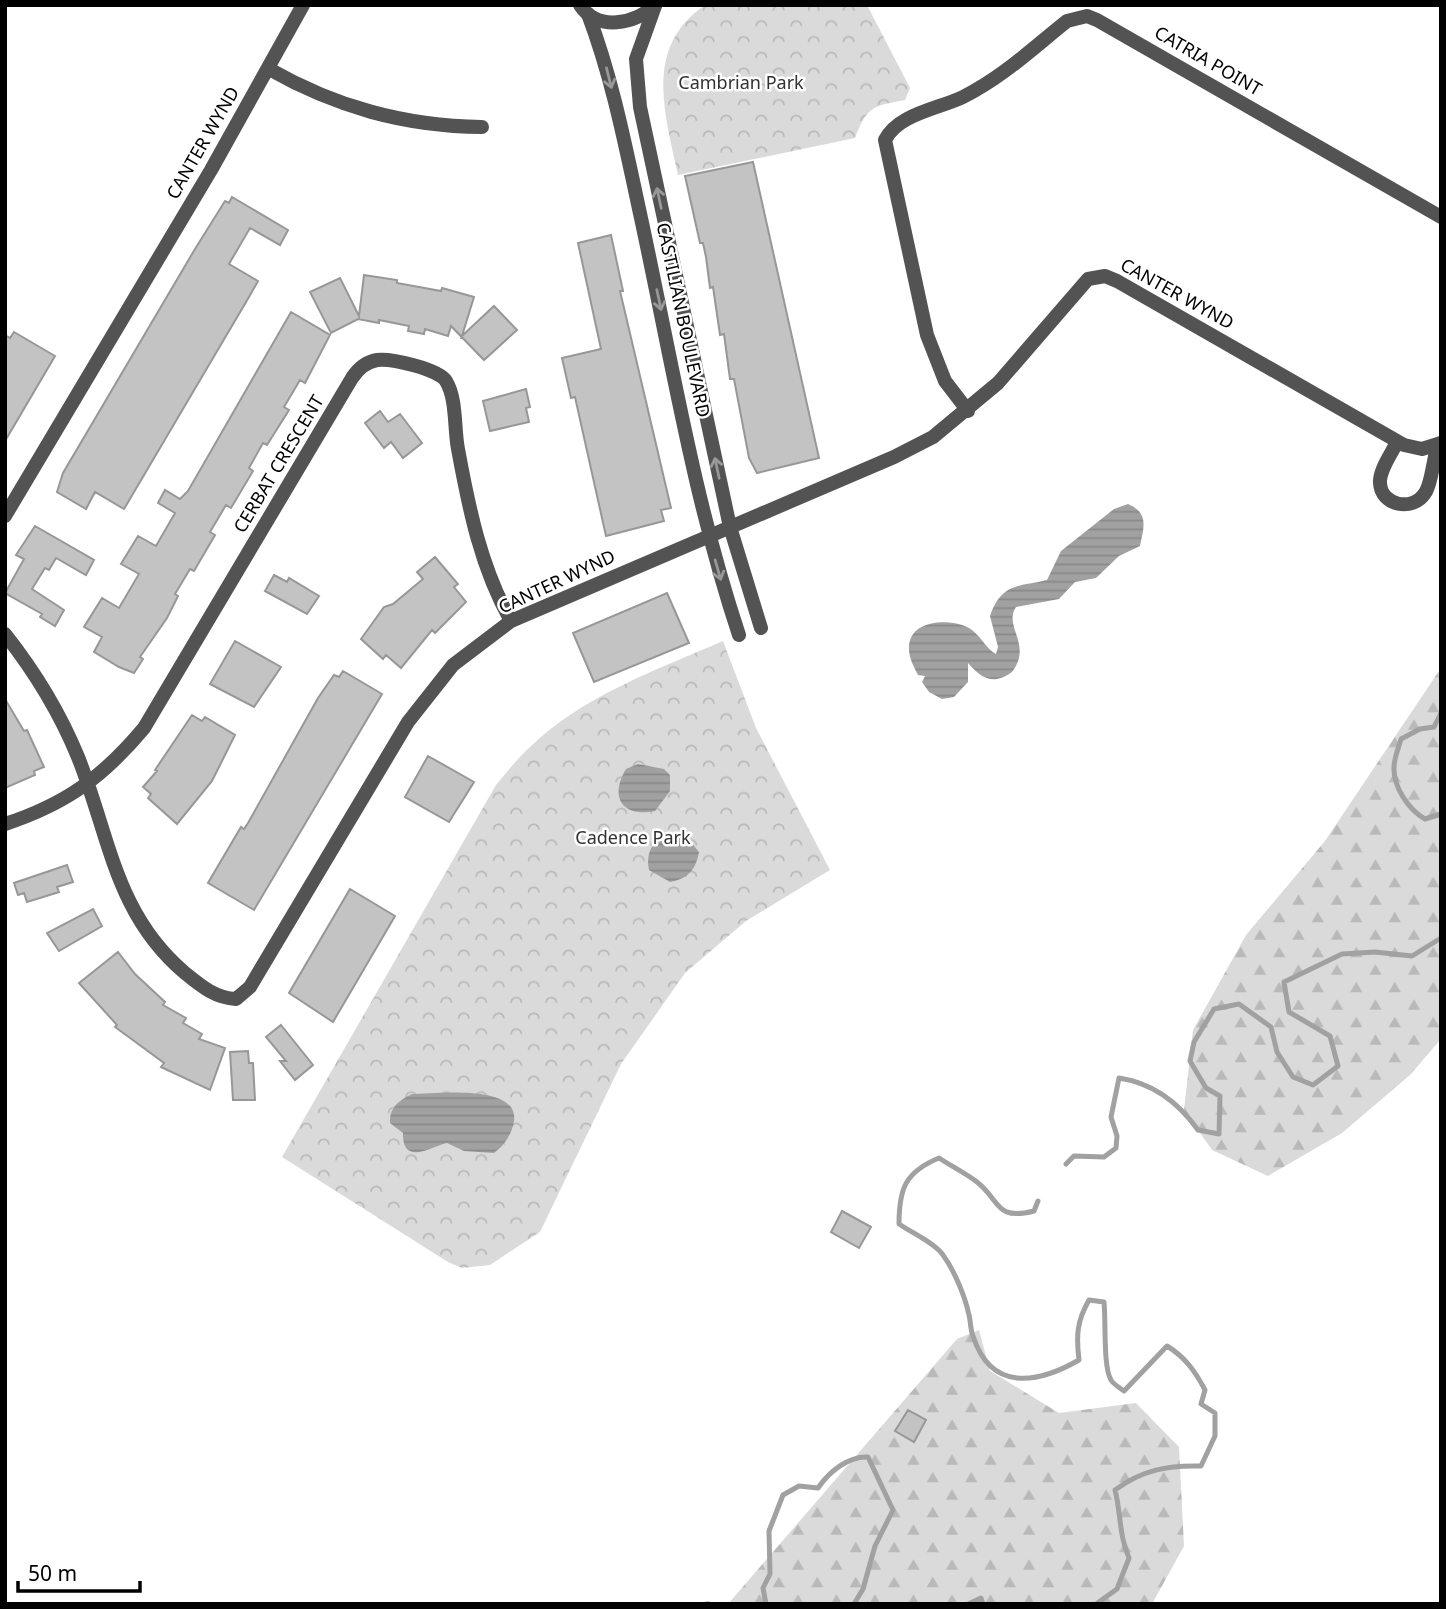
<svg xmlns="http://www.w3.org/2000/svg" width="1446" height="1609" font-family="'Noto Sans',sans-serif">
<defs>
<pattern id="forest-firs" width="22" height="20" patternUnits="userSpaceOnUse" patternTransform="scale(1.75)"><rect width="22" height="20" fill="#dadada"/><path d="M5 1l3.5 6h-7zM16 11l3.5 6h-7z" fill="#b9b9b9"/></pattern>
<pattern id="park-crowns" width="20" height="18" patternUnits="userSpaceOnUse" patternTransform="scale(1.75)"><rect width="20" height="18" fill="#dadada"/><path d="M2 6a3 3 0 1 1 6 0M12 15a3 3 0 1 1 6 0" fill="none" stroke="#b9b9b9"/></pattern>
<pattern id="water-rules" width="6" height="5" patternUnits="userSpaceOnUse" patternTransform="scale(1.75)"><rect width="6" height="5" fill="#a1a1a1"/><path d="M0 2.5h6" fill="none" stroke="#898989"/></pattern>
</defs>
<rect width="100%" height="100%" fill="#fff"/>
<path fill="url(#forest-firs)" d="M 1441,668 L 1441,1039 L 1410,1075 L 1342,1133 L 1268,1176 L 1212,1150 L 1184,1110 L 1193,1030 L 1246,935 L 1325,841 Z
M 979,1330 L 990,1371 L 1059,1413 L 1136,1403 L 1179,1447 L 1184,1546 L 1152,1604 L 728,1604 L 957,1339 Z"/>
<path fill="url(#park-crowns)" d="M 705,5 L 867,5 L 910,88 L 905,100 C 873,106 867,106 855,138 L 678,175 C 665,114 643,47 705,5 Z
M 723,641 L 756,728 L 830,870 L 746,921 L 685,973 L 621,1064 L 540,1232 L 490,1265 L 462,1268 L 448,1262 L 282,1157 L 496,785 C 507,772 517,759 529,748 C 582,696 656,670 723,641 Z"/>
<path fill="url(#water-rules)" d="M 1128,504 C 1149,513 1144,527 1140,546 L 1119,556 L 1096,578 L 1075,582 L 1059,599 L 1016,607 C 1003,626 1033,645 1012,672 C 993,686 981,678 968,663 L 968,682 L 954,697 L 942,699 L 929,692 L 922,682 L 925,676 L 918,675 C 914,667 909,658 909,649 C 908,619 950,618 969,628 C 980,634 986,649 996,654 L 998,647 L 990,616 C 1002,582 1019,587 1047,580 L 1061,551 L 1114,509 Z
M 638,764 L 664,769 L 670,775 L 670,791 L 655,811 C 622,818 609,797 626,769 Z
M 673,833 L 685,835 L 699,852 C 696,869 688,879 670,882 L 649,870 C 645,851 654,838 673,833 Z
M 412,1094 C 434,1094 519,1083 514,1121 C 512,1134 504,1146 494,1153 L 464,1151 L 447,1143 C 434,1145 402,1168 403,1133 L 390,1123 C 389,1108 399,1100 412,1094 Z"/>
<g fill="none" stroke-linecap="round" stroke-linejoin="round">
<path stroke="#a1a1a1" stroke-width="5" d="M 1441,713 L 1434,727 L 1420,729 L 1401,739 C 1399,747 1394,758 1394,767 C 1393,787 1409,810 1425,819 L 1441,814
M 1066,1164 L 1074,1156 L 1104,1157 L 1116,1148 L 1117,1136 L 1111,1117 L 1119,1078 C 1153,1083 1178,1102 1198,1130 L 1219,1134 L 1220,1096 L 1206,1088 L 1190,1061 L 1194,1042 L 1214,1009 L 1239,1004 L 1271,1027 L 1277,1052 L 1293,1077 L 1313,1085 L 1338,1066 L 1330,1036 L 1289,1012 L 1284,982 L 1342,954 L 1375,952 L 1412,956 L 1441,938
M 1038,1201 L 1034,1211 C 995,1221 1001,1201 977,1182 C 965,1173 951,1166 939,1158 C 905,1172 899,1189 899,1224 C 912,1233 935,1243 943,1255 C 954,1270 965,1296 969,1315 C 971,1322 970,1329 973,1336 C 991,1392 1037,1384 1079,1360 C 1076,1335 1077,1321 1089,1300 L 1104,1302 C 1106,1321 1103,1367 1111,1380 C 1113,1384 1120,1388 1124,1391 L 1167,1346 C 1185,1357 1195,1371 1205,1390 L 1201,1404 L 1215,1413 L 1215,1436 L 1201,1466 C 1168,1465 1142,1470 1115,1490 C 1121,1513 1119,1536 1129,1558 L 1117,1589 L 1096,1604
M 706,1604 L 709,1604
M 766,1604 L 763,1588 L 770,1574 L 769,1531 L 783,1495 L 799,1486 L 818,1488 C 829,1472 848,1456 868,1457 L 893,1510 L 875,1546 L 863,1589 L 854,1604
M 968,1604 L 981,1598 L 983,1604"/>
</g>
<path fill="#c3c3c3" stroke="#979797" stroke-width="2" d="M 753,162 L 819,458 L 757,473 L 749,458 L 734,379 L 730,379 L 724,334 L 720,335 L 713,287 L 710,288 L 706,257 L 703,243 L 700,243 L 685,176 Z
M 232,197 L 288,230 L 280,245 L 250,228 L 229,264 L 258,281 L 249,297 L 124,509 L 95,492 L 86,509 L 57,492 L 63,473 L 195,249 L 225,201 L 229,203 Z
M 611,235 L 623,291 L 620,291 L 671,508 L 661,510 L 664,521 L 606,536 L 575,397 L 571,398 L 562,358 L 601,349 L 578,243 Z
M 364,275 L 397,280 L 397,283 L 441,291 L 442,288 L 474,297 L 462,336 L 494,306 L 517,330 L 484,360 L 451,326 L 448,336 L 425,329 L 424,334 L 408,331 L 409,326 L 379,320 L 379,323 L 358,319 L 331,333 L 310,292 L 340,278 L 359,316 Z
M 291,312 L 330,335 L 305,383 L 300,380 L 284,407 L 289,410 L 267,445 L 263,443 L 249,468 L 253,471 L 231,508 L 226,505 L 210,532 L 215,535 L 194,571 L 190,569 L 175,594 L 178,596 L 167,618 L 140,657 L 143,659 L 134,673 L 119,667 L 94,652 L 102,637 L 84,627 L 102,598 L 119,608 L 139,574 L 121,564 L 138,536 L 156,546 L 175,513 L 158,503 L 165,490 L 180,499 L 188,491 Z
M 14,332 L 55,356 L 5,441 L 5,335 L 10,338 Z
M 526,389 L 530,407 L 526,408 L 529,422 L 490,431 L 483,401 Z
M 380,411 L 388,422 L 400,414 L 422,443 L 403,458 L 391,442 L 384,448 L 365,423 Z
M 35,526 L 94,560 L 86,575 L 56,558 L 49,570 L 45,568 L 32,589 L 64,610 L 55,626 L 40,617 L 42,614 L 5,593 L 24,559 L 16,555 Z
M 435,557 L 458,584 L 454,587 L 466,602 L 435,633 L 432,630 L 401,668 L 386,655 L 383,659 L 361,639 L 384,607 L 393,604 L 423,579 L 417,572 Z
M 274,575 L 287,582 L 289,578 L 319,596 L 307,614 L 265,591 Z
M 667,593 L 689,643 L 594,682 L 573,633 Z
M 235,641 L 281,667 L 254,707 L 210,684 Z
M 343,671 L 382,694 L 254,910 L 208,883 L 241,827 L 244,829 L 248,823 L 318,698 L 334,675 L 339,677 Z
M 5,699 L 24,731 L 27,730 L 44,767 L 34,771 L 35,775 L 5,788 Z
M 192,715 L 202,721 L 205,717 L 235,735 L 212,781 L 177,824 L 148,798 L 151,794 L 143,787 L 157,771 L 155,770 Z
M 428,756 L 474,782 L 449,822 L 405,797 Z
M 67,865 L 73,882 L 57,887 L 59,892 L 27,902 L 24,893 L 18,895 L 14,883 Z
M 350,889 L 395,916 L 333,1022 L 289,993 Z
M 93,909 L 102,926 L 59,951 L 47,933 Z
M 118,952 L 135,974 L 165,1002 L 163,1005 L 186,1018 L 183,1023 L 202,1034 L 199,1039 L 225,1048 L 210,1090 L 161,1067 L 164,1063 L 115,1027 L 117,1025 L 79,983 Z
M 281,1025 L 313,1065 L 295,1080 L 280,1061 L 286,1061 L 266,1037 Z
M 248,1051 L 249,1063 L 253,1063 L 255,1100 L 233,1100 L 230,1052 Z
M 842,1211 L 871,1227 L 859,1248 L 831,1232 Z
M 908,1410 L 926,1420 L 914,1442 L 895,1431 Z"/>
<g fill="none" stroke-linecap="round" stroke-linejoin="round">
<path stroke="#535353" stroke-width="14" d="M 655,6 L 636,59 L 640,107 L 730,527 L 761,628
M 588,14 C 613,80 626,149 641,218 C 671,357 694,500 739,635
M 269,69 C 336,107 404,126 482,127
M 968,411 L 945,381 L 927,335 L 885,140 C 898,114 938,109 963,97 C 1003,77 1033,48 1067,21 L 1087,16 L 1097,20 L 1441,217
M 1397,442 C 1392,453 1379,470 1380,483 C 1381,506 1413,512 1425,493 C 1432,483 1433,459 1438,445
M 5,516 L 211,170 L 303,5
M 5,634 C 35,672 60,713 78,757 C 110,837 115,914 185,973 C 201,986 215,998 236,999 L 250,987 L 408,722 L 453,665 L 511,621 L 894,457 L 933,437 L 998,383 L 1088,279 L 1105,276 L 1117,281 L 1404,445 L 1422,449 L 1441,443
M 5,824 C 66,804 103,777 144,728 L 352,378 C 358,369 365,362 377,360 C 390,358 439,369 446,381 C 457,399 454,429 458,449 C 469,509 481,568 511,621"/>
<path stroke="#535353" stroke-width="14" d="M 580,5 C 597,32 636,24 655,5"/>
</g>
<defs><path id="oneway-shaft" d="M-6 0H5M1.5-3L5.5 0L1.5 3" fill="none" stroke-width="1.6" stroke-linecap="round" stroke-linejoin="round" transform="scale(1.75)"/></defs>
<g stroke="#989898">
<use href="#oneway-shaft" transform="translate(609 78) rotate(76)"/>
<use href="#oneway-shaft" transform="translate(659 198) rotate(-102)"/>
<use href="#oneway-shaft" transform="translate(659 300) rotate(78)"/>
<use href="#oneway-shaft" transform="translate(717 468) rotate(-102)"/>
<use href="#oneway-shaft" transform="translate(718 570) rotate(74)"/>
</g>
<g text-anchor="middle" stroke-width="5" stroke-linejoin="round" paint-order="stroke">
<g font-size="18" fill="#000" stroke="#fff">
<text transform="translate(1208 61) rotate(30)" y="6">CATRIA POINT</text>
<text transform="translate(203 143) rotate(-60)" y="6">CANTER WYND</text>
<text transform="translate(1177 294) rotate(29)" y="6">CANTER WYND</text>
<text transform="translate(683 320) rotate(78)" y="6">CASTILIAN BOULEVARD</text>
<text transform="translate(279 464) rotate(-59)" y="6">CERBAT CRESCENT</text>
<text transform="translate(557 582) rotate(-25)" y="6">CANTER WYND</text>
</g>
<g font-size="18" fill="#313131" stroke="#fff">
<text x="741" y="89">Cambrian Park</text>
<text x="633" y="844">Cadence Park</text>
</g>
</g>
<rect width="1446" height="1609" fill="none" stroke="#000000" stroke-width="14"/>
<path d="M18 1581v10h122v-10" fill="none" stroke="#000000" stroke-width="3.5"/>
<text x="28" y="1581" font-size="21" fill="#000000" stroke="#ffffff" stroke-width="5" paint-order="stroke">50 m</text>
</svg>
